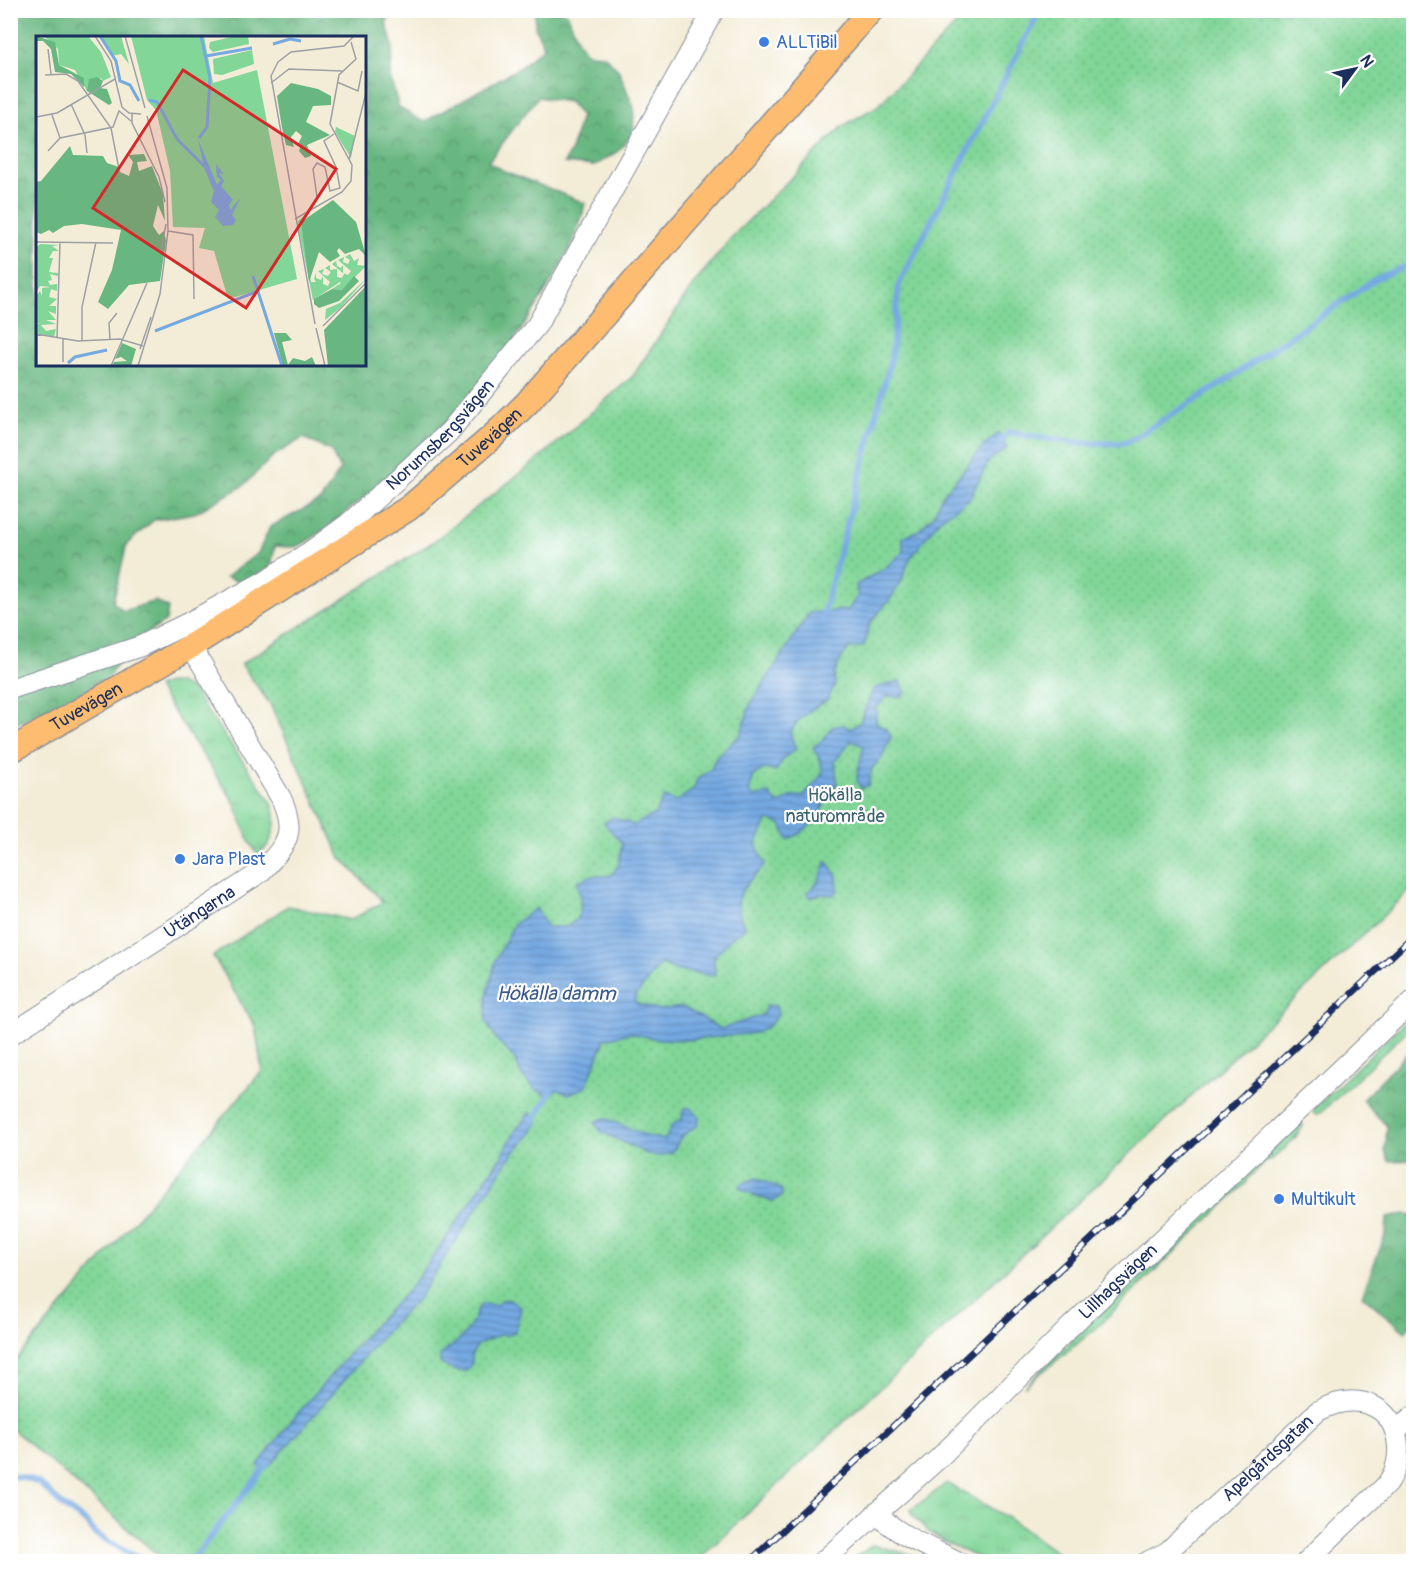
<svg xmlns="http://www.w3.org/2000/svg" width="1424" height="1572" font-family="Pangolin,sans-serif">
<defs>
<pattern id="grass-tufts" width="24" height="20" patternUnits="userSpaceOnUse" patternTransform="scale(1.5)"><rect width="24" height="20" fill="#81d698"/><path d="M3 7l-1-3M5 7V3M7 7l1-3M15 17l-1-3M17 17v-4M19 17l1-3" fill="none" stroke="#6fb885"/></pattern>
<pattern id="forest-crowns" width="20" height="18" patternUnits="userSpaceOnUse" patternTransform="scale(1.5)"><rect width="20" height="18" fill="#68b780"/><path d="M2 6a3 3 0 1 1 6 0M12 15a3 3 0 1 1 6 0" fill="none" stroke="#55956c"/></pattern>
<pattern id="park-dots" width="8" height="8" patternUnits="userSpaceOnUse" patternTransform="scale(1.5)"><rect width="8" height="8" fill="#81d698"/><path d="M2 2h.1M6 6h.1" fill="none" stroke="#6fb885" stroke-width="1.8" stroke-linecap="round"/></pattern>
<pattern id="water-rules" width="6" height="5" patternUnits="userSpaceOnUse" patternTransform="scale(1.5)"><rect width="6" height="5" fill="#75a9e2"/><path d="M0 2.5h6" fill="none" stroke="#5f8aba"/></pattern>
</defs>
<rect width="100%" height="100%" fill="#fff"/>
<filter id="ink" filterUnits="userSpaceOnUse"><feTurbulence type="fractalNoise" baseFrequency=".0167" numOctaves="2"/><feDisplacementMap in="SourceGraphic" scale="12" xChannelSelector="R" yChannelSelector="G"/><feConvolveMatrix kernelMatrix="1 2 1 2 8 2 1 2 1" color-interpolation-filters="sRGB"/></filter>
<filter id="wash" filterUnits="userSpaceOnUse"><feTurbulence type="fractalNoise" baseFrequency=".008" numOctaves="4" result="noise"/><feDisplacementMap in="SourceGraphic" scale="24" xChannelSelector="R" yChannelSelector="G"/><feGaussianBlur stdDeviation="1.35" result="paint"/><feColorMatrix in="noise" values="0 0 0 0 0 0 0 0 0 0 0 0 0 0 0 0 0 1.4 0 .05"/><feComposite in="paint" operator="in"/></filter>
<g filter="url(#wash)">
<rect width="100%" height="100%" fill="#f3ecd6"/>
<path fill="url(#grass-tufts)" stroke="#4e827b" stroke-width="1.5" d="M 167,683 L 179,683 L 192,690 L 271,801 C 279,818 275,845 257,855 L 249,840 L 233,800 L 157,687 Z
M 1413,1014 L 1413,1025 L 1328,1106 L 1319,1114 L 1314,1114 L 1313,1110 Z
M 1300,1124 L 1303,1125 C 1298,1139 1281,1151 1270,1161 L 1267,1161 L 1246,1180 L 1247,1182 L 1095,1329 L 1024,1387 L 1104,1309 Z
M 947,1483 L 1006,1517 L 1069,1561 L 985,1561 L 946,1543 L 929,1532 L 913,1516 L 911,1510 Z
M 873,1545 L 936,1561 L 848,1562 Z"/>
<path fill="url(#forest-crowns)" stroke="#42736f" stroke-width="1.5" fill-rule="evenodd" d="M 11,11 L 401,11 L 386,21 L 393,47 L 390,77 L 399,108 L 424,122 L 519,68 L 544,47 L 535,27 L 535,11 L 562,11 L 568,15 L 579,43 L 589,54 L 604,55 L 619,71 L 634,108 L 633,134 L 617,152 L 594,166 L 564,163 L 571,150 L 581,116 L 569,102 L 538,97 L 488,162 L 504,171 L 585,203 C 579,236 562,265 544,294 C 494,378 424,453 346,512 C 337,520 307,543 298,546 C 292,548 281,546 275,546 L 271,567 L 242,583 L 226,577 L 258,553 L 270,527 L 321,500 L 340,470 L 331,451 L 303,438 L 273,456 L 243,486 L 195,513 L 154,520 L 127,544 L 113,602 L 124,611 L 155,601 L 168,608 L 166,621 L 134,642 L 107,679 L 46,711 L 11,726 ZM 38,38 L 364,38 L 364,364 L 38,364 Z
M 1413,1047 L 1413,1160 L 1389,1161 L 1385,1151 L 1387,1126 L 1362,1100 Z
M 1405,1214 L 1413,1215 L 1414,1319 L 1405,1332 L 1362,1295 L 1386,1233 L 1387,1218 Z"/>
<path fill="url(#park-dots)" stroke="#4e827b" stroke-width="1.5" d="M 975,11 L 1413,11 L 1413,888 L 813,1451 L 697,1561 L 165,1561 L 11,1428 L 11,1366 L 262,1071 L 255,1026 L 213,956 L 288,906 L 351,920 L 383,902 L 341,858 L 270,704 L 241,664 L 433,542 L 543,455 L 633,376 L 693,285 L 732,237 L 843,126 L 879,105 L 960,20 Z"/>
<path fill="url(#water-rules)" stroke="#486ca0" stroke-width="1.5" d="M 999,433 L 1007,448 L 989,461 L 969,499 L 939,520 L 909,560 L 901,582 L 891,598 L 870,623 L 864,646 L 848,649 C 840,661 832,671 835,685 L 827,700 L 811,710 L 796,723 L 790,733 L 796,749 L 785,757 L 776,771 L 764,769 L 754,775 L 749,791 L 754,797 L 769,794 L 778,804 L 791,797 L 804,796 L 823,773 L 820,760 L 813,747 L 824,739 L 832,727 L 843,725 L 851,729 L 860,722 L 873,689 L 900,681 L 906,692 L 900,697 L 888,696 L 876,708 L 876,724 L 887,729 L 891,737 L 881,759 L 872,768 L 868,786 L 860,788 L 857,779 L 858,770 L 864,746 L 851,741 L 835,761 L 837,784 L 815,820 L 801,833 L 788,840 L 781,824 L 768,820 L 756,844 L 765,865 C 744,887 729,896 745,928 L 733,936 L 714,957 L 715,976 L 675,970 L 661,963 L 635,997 L 635,1003 L 658,1010 L 683,1007 L 721,1029 L 762,1015 L 767,1005 L 776,1006 L 778,1014 L 770,1025 L 756,1033 L 688,1040 L 656,1039 L 630,1033 L 605,1039 L 586,1087 L 569,1094 L 557,1089 L 549,1096 L 535,1089 L 522,1076 L 515,1059 L 496,1039 L 486,1021 L 487,996 L 496,959 L 514,924 L 536,908 L 547,927 C 553,927 562,928 567,926 C 586,919 581,896 577,882 L 591,876 L 610,876 L 618,867 L 622,844 L 604,823 L 613,817 L 634,825 L 655,814 L 664,797 L 676,802 L 694,789 L 697,779 L 710,770 L 716,758 L 741,734 L 750,705 L 809,613 L 848,610 L 858,595 L 856,585 L 885,568 L 903,552 L 903,537 L 918,531 L 934,515 L 940,499 L 984,445 Z
M 827,861 L 837,876 L 838,890 L 834,895 L 821,894 L 811,898 L 807,893 L 818,882 Z
M 684,1108 L 690,1108 L 699,1116 L 698,1125 L 681,1137 L 672,1153 L 659,1156 L 647,1154 L 602,1132 L 594,1122 L 605,1118 L 649,1137 L 665,1140 L 672,1125 L 682,1119 Z
M 530,1112 L 538,1121 L 532,1133 L 511,1156 L 418,1299 L 391,1326 L 276,1459 L 265,1470 L 258,1465 L 288,1425 L 368,1332 L 410,1288 L 449,1234 L 504,1152 L 516,1130 Z
M 756,1178 L 781,1189 L 782,1196 L 773,1201 L 757,1197 L 740,1188 L 740,1185 Z
M 501,1300 L 510,1300 L 521,1308 L 515,1332 L 507,1336 L 502,1334 L 479,1344 L 472,1353 L 472,1363 L 466,1371 C 455,1372 449,1369 440,1363 L 440,1356 C 450,1347 464,1338 470,1327 C 475,1319 476,1311 481,1304 L 496,1305 Z"/>
<g fill="none" stroke-linecap="round" stroke-linejoin="round">
<path stroke="#75a9e2" stroke-width="6" d="M 999,444 L 1009,432 C 1044,439 1094,447 1128,442 L 1221,384 L 1377,278 L 1414,263
M 822,618 L 891,359 L 899,284 L 1040,10
M 532,1125 L 552,1089
M 10,1476 L 21,1477 L 39,1483 L 64,1507 L 87,1523 L 95,1534 L 145,1562
M 191,1562 L 268,1463"/>
</g>
</g>
<g filter="url(#ink)">
<g fill="none" stroke-linecap="round" stroke-linejoin="round">
<g stroke="#878e9a" stroke-width="22">
<g id="minor">
<path id="s1" d="M 10,689 L 141,646 L 186,624 L 265,581 L 308,553 L 349,523 L 449,432 L 537,325 L 714,10"/>
<path id="s2" d="M 10,1035 L 261,872 C 285,845 298,835 281,798 L 191,646"/>
<path d="M 1395,1431 L 1414,1416"/>
<path d="M 876,1513 C 900,1537 929,1547 959,1562"/>
<path id="s3" d="M 822,1562 L 938,1459 L 1070,1327 L 1414,1000"/>
<path id="s4" d="M 1147,1562 L 1167,1552 L 1318,1411 C 1337,1401 1356,1397 1375,1407 C 1401,1421 1404,1459 1389,1481 C 1384,1489 1373,1497 1366,1504 C 1346,1523 1326,1542 1306,1562"/>
</g>
</g>
<g stroke="#878e9a" stroke-width="27">
<g id="major">
<path id="s5" d="M 10,751 L 191,646 L 409,508 L 493,436 L 527,403 L 871,10"/>
</g>
</g>
<use href="#minor" stroke="#fff" stroke-width="20"/>
<use href="#major" stroke="#febc70" stroke-width="24"/>
<g stroke="#1b2f5e" stroke-width="7">
<path id="rail" d="M 749,1562 L 1414,935"/>
</g>
<use href="#rail" stroke="#fff" stroke-width="4.5" stroke-dasharray="14" stroke-linecap="butt"/>
</g>
</g>
<g fill="#3f7fe0" stroke="#fff" stroke-width="2">
<circle cx="764" cy="42" r="6"/>
<circle cx="180" cy="859" r="6"/>
<circle cx="1279" cy="1199" r="6"/>
</g>
<g text-anchor="middle" stroke-width="4.5" stroke-linejoin="round" paint-order="stroke">
<g font-size="18" fill="#366cbe" stroke="#fff" text-anchor="start">
<text x="776" y="48">ALLTiBil</text>
<text x="192" y="865">Jara Plast</text>
<text x="1291" y="1205">Multikult</text>
</g>
<g font-size="18" fill="#1b2f5e" stroke="#fff">
<text dy="6" stroke="none"><textPath href="#s1" startOffset="507">Norumsbergsvägen</textPath></text>
<text dy="6" stroke="none"><textPath href="#s5" startOffset="574">Tuvevägen</textPath></text>
<text dy="6" stroke="none"><textPath href="#s5" startOffset="88">Tuvevägen</textPath></text>
<text dy="6" stroke="none"><textPath href="#s2" startOffset="226">Utängarna</textPath></text>
<text dy="6" stroke="none"><textPath href="#s3" startOffset="408">Lillhagsvägen</textPath></text>
<text dy="6" stroke="none"><textPath href="#s4" startOffset="160">Apelgårdsgatan</textPath></text>
</g>
<g font-size="18" fill="#3a616f" stroke="#fff">
<text x="835" y="801">Hökälla<tspan x="835" dy="21">naturområde</tspan></text>
</g>
<g font-size="20" font-style="italic" fill="#3a5a8c" stroke="#fff">
<text x="556" y="1000">Hökälla damm</text>
</g>
</g>
<g transform="translate(36 36)">
<rect width="330" height="330" fill="#f3ecd6"/>
<path d="M 8,0 L 52,0 L 65,16 L 75,41 L 67,45 L 65,42 L 51,55 L 39,34 L 23,29 L 22,13 ZM 64,0 L 85,0 L 93,28 L 85,18 L 76,20 ZM 200,0 L 212,0 L 213,8 L 177,16 L 173,12 L 174,6 ZM 216,14 L 218,28 L 186,39 L 178,38 L 177,23 ZM 300,91 L 319,100 L 315,122 L 299,96 ZM 268,180 L 265,186 L 275,246 L 280,246 L 278,243 L 280,237 L 280,242 L 285,244 L 287,240 L 287,248 L 292,250 L 294,246 L 282,235 L 288,233 L 286,238 L 292,240 L 295,236 L 289,232 L 294,229 L 294,234 L 301,233 L 301,241 L 306,242 L 308,238 L 296,228 L 300,225 L 301,230 L 305,232 L 307,229 L 307,237 L 312,239 L 315,235 L 302,224 L 308,221 L 307,226 L 312,228 L 314,224 L 309,221 L 314,218 L 318,225 L 323,222 L 321,229 L 330,230 L 306,254 L 296,253 L 305,247 L 304,246 L 277,264 L 263,195 L 262,185 ZM 4,208 L 23,209 L 16,210 L 23,215 L 17,215 L 13,222 L 17,222 L 13,236 L 22,237 L 22,240 L 14,238 L 16,244 L 12,245 L 14,249 L 21,248 L 21,255 L 15,253 L 13,261 L 21,263 L 13,270 L 20,270 L 20,278 L 12,275 L 20,284 L 10,284 L 20,288 L 5,289 L 10,295 L 20,293 L 18,301 L 0,297 L 0,288 L 4,288 L 0,287 L 1,259 L 4,255 L 6,260 L 6,252 L 15,251 L 4,250 L 0,257 L 0,212 ZM 330,243 L 304,272 L 289,284 L 290,273 L 304,267 Z" fill="#81d698"/>
<path d="M 0,0 L 19,6 L 23,29 L 48,42 L 48,51 L 35,38 L 19,36 L 15,13 L 7,5 L 0,5 ZM 61,41 L 67,45 L 64,52 L 71,53 L 76,67 L 73,69 L 51,55 L 53,43 ZM 255,47 L 282,53 L 295,60 L 295,69 L 277,70 L 270,86 L 294,99 L 271,109 L 275,120 L 269,122 L 263,115 L 265,110 L 261,110 L 266,100 L 260,95 L 255,101 L 258,111 L 250,109 L 246,92 L 241,60 ZM 34,110 L 37,119 L 67,120 L 71,127 L 83,131 L 84,136 L 93,140 L 97,126 L 92,119 L 108,118 L 111,125 L 101,126 L 103,135 L 116,130 L 127,158 L 129,185 L 122,169 L 117,190 L 123,199 L 128,195 L 130,205 L 124,245 L 93,249 L 72,273 L 62,266 L 76,234 L 85,194 L 46,188 L 28,190 L 17,197 L 13,194 L 5,198 L 0,196 L 0,146 L 5,145 ZM 297,164 L 320,186 L 330,220 L 323,213 L 309,218 L 303,212 L 301,215 L 304,220 L 294,226 L 283,216 L 273,246 L 265,186 ZM 318,240 L 323,245 L 303,265 L 283,272 L 278,268 L 278,263 L 296,253 L 306,254 ZM 330,250 L 330,330 L 292,330 L 288,294 ZM 238,297 L 250,297 L 256,304 L 246,306 L 252,329 L 257,322 L 269,325 L 276,321 L 280,330 L 247,330 ZM 86,307 L 100,313 L 95,330 L 76,330 L 78,326 L 91,325 L 85,321 L 79,323 Z" fill="#68b780"/>
<path d="M 95,0 L 168,0 L 177,47 L 221,34 L 261,243 L 192,263 L 178,215 L 163,212 L 169,192 L 137,191 L 134,135 L 120,74 L 111,64 Z" fill="#81d698"/>
<path d="M 162,103 L 181,149 L 185,144 L 181,141 L 180,128 L 188,138 L 183,137 L 188,145 L 185,150 L 197,164 L 193,169 L 194,174 L 205,161 L 196,179 L 200,184 L 197,189 L 187,190 L 179,181 L 183,174 L 175,166 L 178,155 L 168,132 Z" fill="#75a9e2"/>
<path fill="none" stroke="#75a9e2" stroke-width="3" d="M 64,0 L 80,25 L 84,45 L 94,49 L 103,65M 237,8 L 254,3 L 265,5M 170,20 L 216,12M 113,64 L 121,66 L 141,103 L 169,131M 163,102 L 171,91 L 174,42 L 165,0M 217,240 L 246,330M 119,295 L 222,255M 32,327 L 39,321 L 71,314"/>
<path fill="none" stroke="#9da0a6" stroke-width="1.5" d="M 59,0 L 75,25 L 86,71 L 93,77 L 105,78M 89,0 L 109,72M 12,13 L 15,38M 9,39 L 30,38 L 42,45 L 75,92 L 83,133M 301,46 L 322,55 L 326,35M 235,47 L 253,33 L 306,35M 35,68 L 49,99 L 51,117M 96,78 L 96,87 L 123,141 L 129,166M 16,79 L 24,102M 0,81 L 21,77 L 79,43M 12,115 L 24,102 L 77,91 L 83,75 L 95,85M 313,124 L 330,57M 281,161 L 277,133 L 281,127 L 289,131 L 294,155 L 304,152 L 300,131 L 288,105 L 298,98M 259,183 L 306,156 L 315,145 L 316,129 L 294,88 L 303,39 L 320,23 L 315,6M 132,195 L 157,199 L 158,263M 0,206 L 77,207M 125,215 L 130,188M 279,288 L 235,40 L 242,26 L 255,16 L 308,10 L 318,0M 287,290 L 330,247M 280,292 L 289,330M 0,298 L 42,305 L 84,303 L 107,310M 21,302 L 24,206M 27,303 L 27,326M 74,304 L 73,287 L 81,277M 46,305 L 46,271 L 60,206M 104,313 L 115,281M 1,328 L 1,298M 75,330 L 111,247M 102,330 L 124,258 L 132,195 L 131,152 L 111,80"/>
<path fill="#d62828" fill-opacity="0.15" stroke="#d62828" stroke-width="3" d="M 147,34 L 300,133 L 210,272 L 57,172 Z"/>
<rect width="330" height="330" fill="none" stroke="#1b2f5e" stroke-width="3"/>
</g>
<rect width="1424" height="1572" fill="none" stroke="#fff" stroke-width="36"/>
<g transform="translate(1355 69) rotate(57)" stroke="#ffffff" stroke-width="4.5" paint-order="stroke">
<path d="M0-4.5L10 22L0 15L-10 22Z" fill="#1b2f5e"/>
<text y="-9" font-size="16" font-weight="bold" text-anchor="middle" fill="#1b2f5e">N</text>
</g>
</svg>
